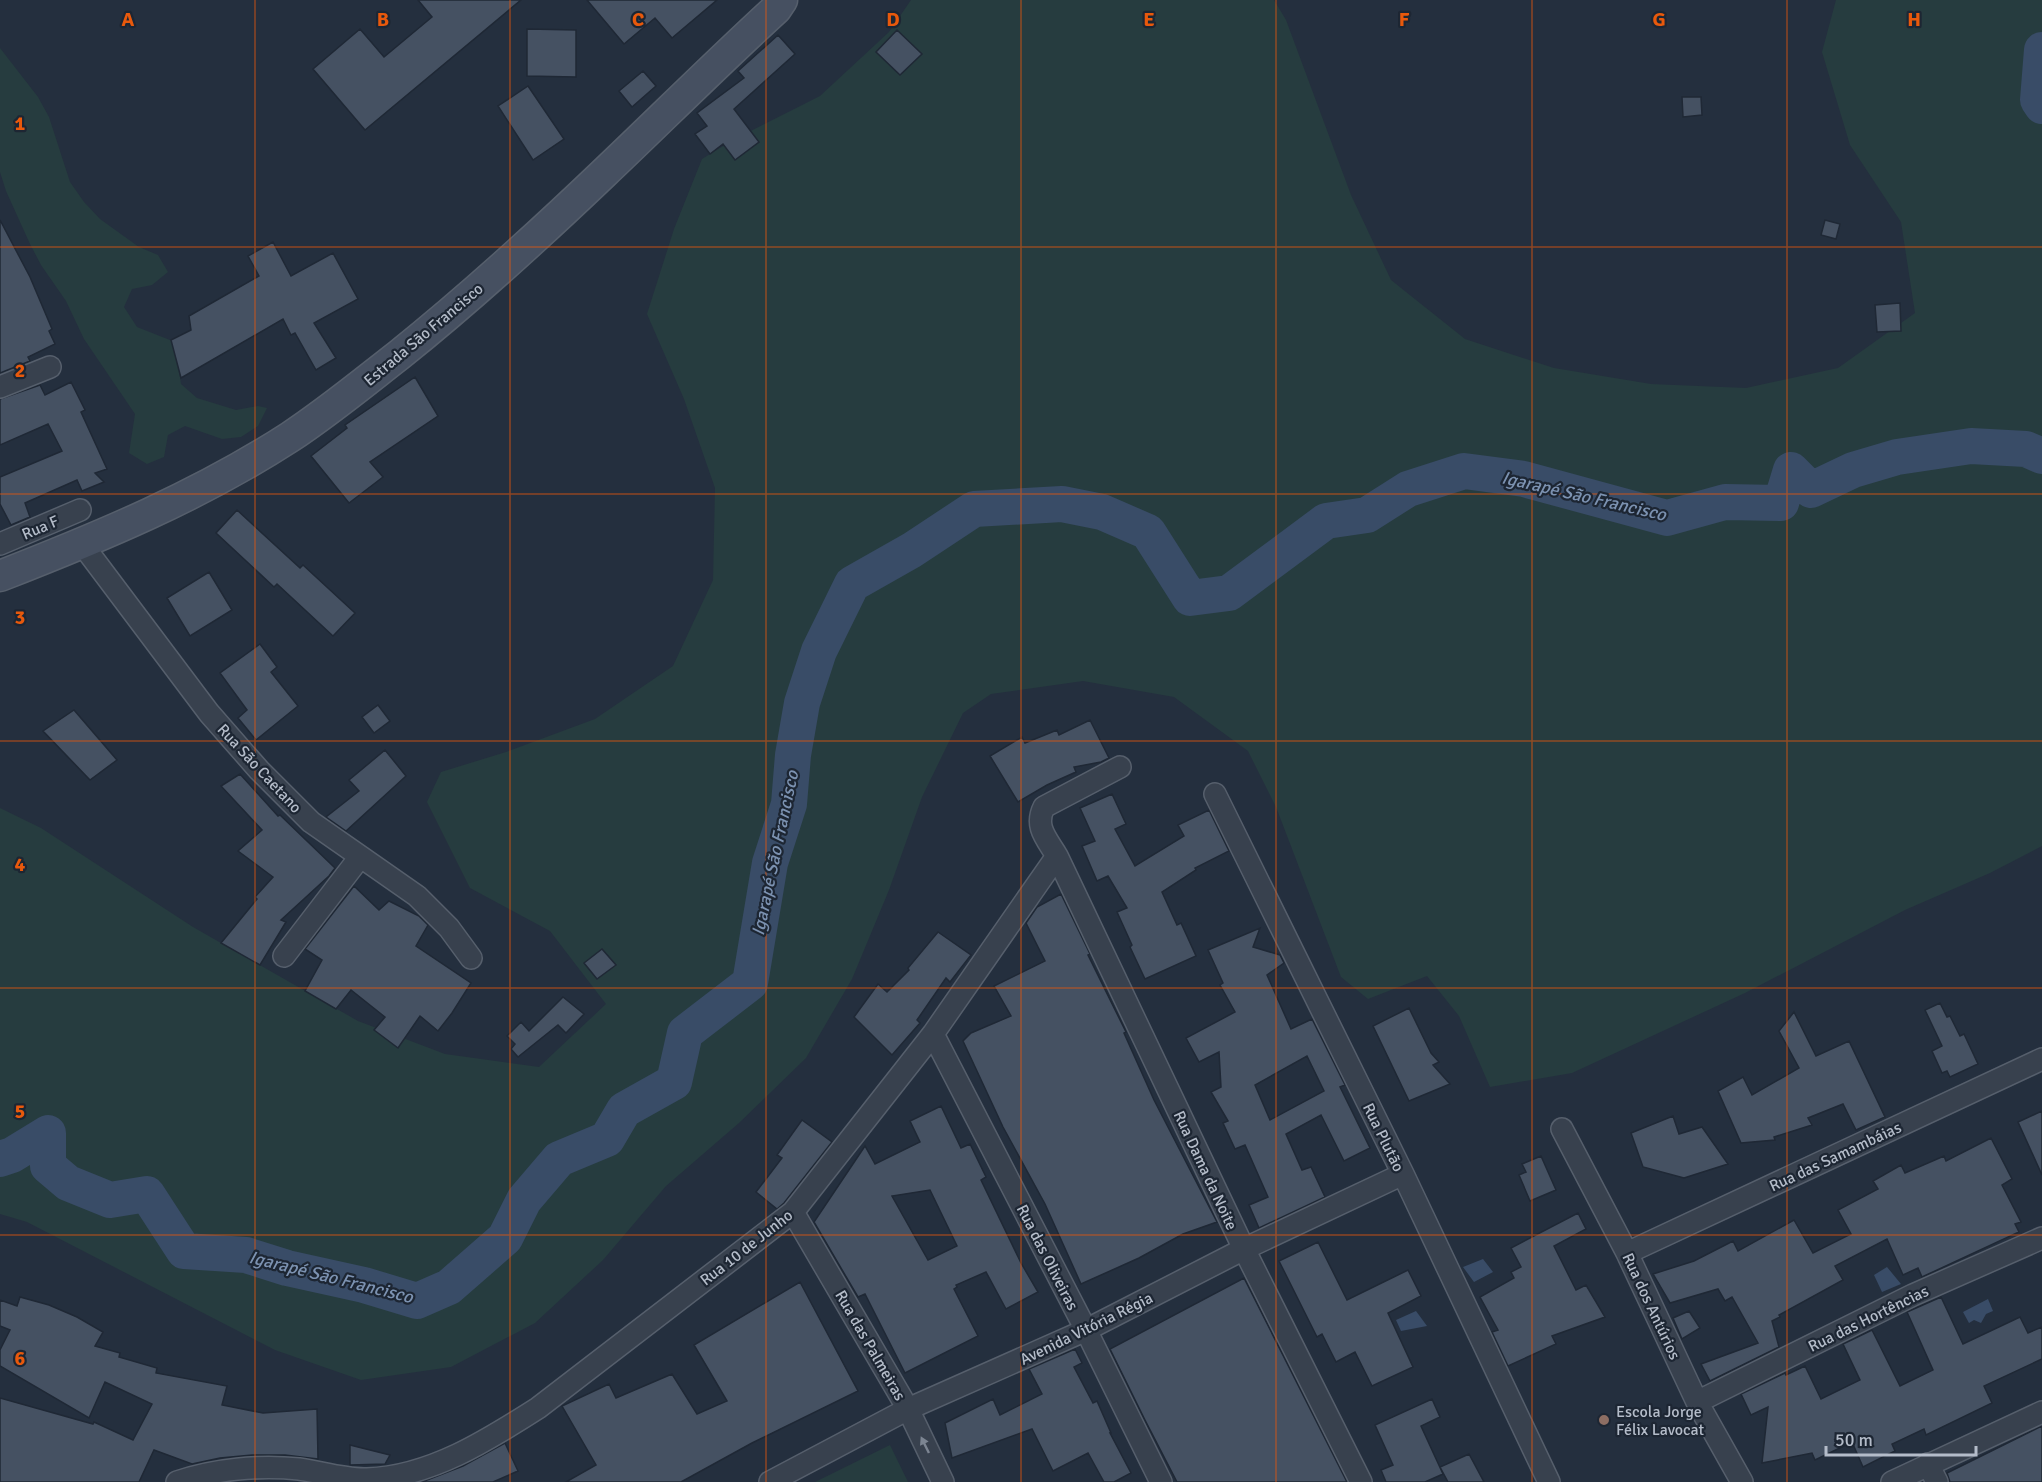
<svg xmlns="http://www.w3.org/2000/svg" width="2042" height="1482" font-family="Signika,sans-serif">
<rect width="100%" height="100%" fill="#242f3e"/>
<path fill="#263c3f" d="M 911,0 L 1274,0 L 1286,20 L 1351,195 L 1391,280 L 1465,339 L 1554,368 L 1651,384 L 1746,388 L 1838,368 L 1915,313 L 1901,222 L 1850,145 L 1822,52 L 1836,0 L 2042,0 L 2042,846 L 1990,873 L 1905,910 L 1745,993 L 1572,1073 L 1490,1087 L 1459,1016 L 1427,976 L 1368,999 L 1341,977 L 1276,807 L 1248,751 L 1174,697 L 1083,681 L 991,694 L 963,713 L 922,797 L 889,890 L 852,979 L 806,1058 L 739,1123 L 666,1186 L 603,1260 L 535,1323 L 451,1367 L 361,1380 L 275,1350 L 27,1222 L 0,1214 L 0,808 L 41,828 L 193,927 L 358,1021 L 445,1054 L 539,1067 L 606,1004 L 550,931 L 470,888 L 427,802 L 441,772 L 506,752 L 595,719 L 673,666 L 713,580 L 715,488 L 684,399 L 647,314 L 674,229 L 702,159 L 733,140 L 820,96 L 889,32 Z
M 0,48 L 38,97 L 49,117 L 70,182 L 84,202 L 100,219 L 139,247 L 158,255 L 168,272 L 152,285 L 132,289 L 124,307 L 137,327 L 175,342 L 181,384 L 197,398 L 236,410 L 258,406 L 267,408 L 258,426 L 241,437 L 222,439 L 185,426 L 168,435 L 164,457 L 147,464 L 129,453 L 135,414 L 84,339 L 66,301 L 41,265 L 30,244 L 6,191 L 0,172 Z
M 890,1445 L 908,1482 L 815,1482 Z"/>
<path fill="#394c67" d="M 1483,1259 L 1493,1272 L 1474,1282 L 1463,1267 Z
M 1887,1267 L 1901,1284 L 1882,1292 L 1874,1275 Z
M 1988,1299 L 1993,1311 L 1986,1314 L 1981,1323 L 1974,1320 L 1969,1323 L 1963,1312 Z
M 1416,1311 L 1427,1326 L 1401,1331 L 1396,1320 Z"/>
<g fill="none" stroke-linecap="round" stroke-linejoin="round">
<path stroke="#394c67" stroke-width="36" d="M 2042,50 L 2038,100 L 2042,106
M 0,1159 L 12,1155 L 48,1133 L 48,1166 L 68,1183 L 110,1200 L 147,1194 L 184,1251 L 246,1255 L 287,1268 L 364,1285 L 417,1301 L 449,1287 L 505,1238 L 524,1200 L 559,1159 L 607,1139 L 624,1110 L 674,1082 L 685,1033 L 750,983 L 770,863 L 789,804 L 793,755 L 802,703 L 819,651 L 852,584 L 912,550 L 974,509 L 1062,504 L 1102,512 L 1148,532 L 1190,598 L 1229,593 L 1326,521 L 1367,515 L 1408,489 L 1464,471 L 1524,479 L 1667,518 L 1725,502 L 1781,503 L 1791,470 L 1811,490 L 1853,470 L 1897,457 L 1971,446 L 2026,449 L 2042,456"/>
</g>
<path fill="#455162" stroke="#1f2835" stroke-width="1.5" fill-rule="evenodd" d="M 418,0 L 521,0 L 365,130 L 313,69 L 360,29 L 384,57 L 432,17 Z
M 587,0 L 717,0 L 672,38 L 655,18 L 624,44 Z
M 527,29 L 576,30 L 576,77 L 527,76 Z
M 897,30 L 922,54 L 900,75 L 876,52 Z
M 778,35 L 795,54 L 734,109 L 759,142 L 735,160 L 723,144 L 710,154 L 695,134 L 707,126 L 697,113 L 744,78 L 738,71 Z
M 643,71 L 656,86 L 632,107 L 619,91 Z
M 528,86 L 564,139 L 533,160 L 498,106 Z
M 1682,97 L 1701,97 L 1702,115 L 1683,117 Z
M 0,220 L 30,277 L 52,329 L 49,331 L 55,344 L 28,357 L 30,361 L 0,373 Z
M 1825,220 L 1840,224 L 1836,239 L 1821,235 Z
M 273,242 L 291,276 L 333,253 L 358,299 L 314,323 L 336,358 L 316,370 L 295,333 L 291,335 L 283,319 L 181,378 L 171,340 L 191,330 L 189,316 L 259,276 L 248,256 Z
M 1900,303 L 1901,331 L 1877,332 L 1875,305 Z
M 415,377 L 438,416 L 370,462 L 383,477 L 349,503 L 311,456 L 347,428 L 345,425 Z
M 71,382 L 85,410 L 81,412 L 107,469 L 95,473 L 104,482 L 82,491 L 77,480 L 25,503 L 30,517 L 11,525 L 0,504 L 0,477 L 62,451 L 48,424 L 0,445 L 0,399 L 40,385 L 45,395 Z
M 237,510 L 300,568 L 303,565 L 355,613 L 333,636 L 277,584 L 274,587 L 216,533 Z
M 209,572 L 232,610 L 190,636 L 167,598 Z
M 260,644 L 277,667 L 271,672 L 298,706 L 256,740 L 238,718 L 247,710 L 220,673 Z
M 378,705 L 390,721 L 374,733 L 362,717 Z
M 74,710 L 117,760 L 90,780 L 43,731 Z
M 1090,720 L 1109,758 L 1101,762 L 1074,767 L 1076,772 L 1047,785 L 1018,802 L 990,756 L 1022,737 L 1025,743 L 1057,730 L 1059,735 Z
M 385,750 L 406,776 L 346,831 L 326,817 L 359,791 L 349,780 Z
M 240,774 L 278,816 L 280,815 L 335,868 L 329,876 L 281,920 L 286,922 L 260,965 L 221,943 L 257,899 L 255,897 L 273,877 L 238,851 L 262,830 L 221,786 Z
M 1112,794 L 1126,824 L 1115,829 L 1135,866 L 1184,836 L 1178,825 L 1209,810 L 1229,851 L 1195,868 L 1196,870 L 1162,892 L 1177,925 L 1181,923 L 1196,956 L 1145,979 L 1130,947 L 1132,945 L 1117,912 L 1127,908 L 1108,876 L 1097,881 L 1082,846 L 1095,841 L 1080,808 Z
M 354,886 L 379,910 L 389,901 L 419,916 L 428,925 L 416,946 L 471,983 L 452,1013 L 438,1031 L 420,1016 L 398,1048 L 374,1030 L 385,1017 L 351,990 L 336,1009 L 305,991 L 322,960 L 305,949 Z
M 1061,894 L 1090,954 L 1088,955 L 1126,1032 L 1124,1033 L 1154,1100 L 1217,1222 L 1183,1234 L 1139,1258 L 1081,1284 L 1045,1204 L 1003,1127 L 963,1041 L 971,1033 L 1011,1016 L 994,986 L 1045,961 L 1026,923 L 1037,907 Z
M 1260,928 L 1253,947 L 1280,955 L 1284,963 L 1267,975 L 1291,1029 L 1312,1019 L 1345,1085 L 1340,1087 L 1370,1148 L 1344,1161 L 1321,1115 L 1286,1134 L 1302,1170 L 1311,1167 L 1325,1197 L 1259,1228 L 1249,1205 L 1268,1197 L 1245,1145 L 1235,1149 L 1223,1123 L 1228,1121 L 1211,1092 L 1221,1087 L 1219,1052 L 1199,1062 L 1186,1038 L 1235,1012 L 1220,985 L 1223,983 L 1208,950 ZM 1307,1056 L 1324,1091 L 1270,1120 L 1255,1085 Z
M 938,932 L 971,955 L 950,982 L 946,978 L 917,1020 L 920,1023 L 892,1055 L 854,1017 L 878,984 L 887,992 L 909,970 L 908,968 Z
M 602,949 L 616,965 L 597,979 L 584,963 Z
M 563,997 L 584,1014 L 566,1033 L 558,1025 L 518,1057 L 511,1049 L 515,1044 L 507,1036 L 521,1022 L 529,1031 Z
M 1940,1003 L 1947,1017 L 1950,1016 L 1960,1036 L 1964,1034 L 1978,1064 L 1950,1077 L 1947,1071 L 1942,1073 L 1932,1051 L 1942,1046 L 1925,1010 Z
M 1409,1008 L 1431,1053 L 1439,1062 L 1433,1065 L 1450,1084 L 1409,1101 L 1373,1026 Z
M 1794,1012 L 1816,1056 L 1849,1041 L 1885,1117 L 1856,1130 L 1843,1104 L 1808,1118 L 1812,1125 L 1774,1137 L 1775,1140 L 1741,1143 L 1718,1091 L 1743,1077 L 1752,1095 L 1799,1068 L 1779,1031 Z
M 941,1106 L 961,1148 L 970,1144 L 986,1177 L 981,1180 L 1021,1263 L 1038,1292 L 1006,1309 L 986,1272 L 956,1285 L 957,1287 L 954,1289 L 978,1336 L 905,1373 L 865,1294 L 858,1297 L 814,1222 L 865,1146 L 875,1164 L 920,1142 L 910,1121 ZM 930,1190 L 957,1246 L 928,1260 L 892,1196 Z
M 2042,1111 L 2042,1175 L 2018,1122 Z
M 1673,1116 L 1679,1134 L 1702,1127 L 1728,1164 L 1684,1178 L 1643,1167 L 1631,1133 Z
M 802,1120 L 832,1142 L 784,1203 L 777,1209 L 756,1192 L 782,1158 L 777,1155 Z
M 1991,1138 L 2012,1179 L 2002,1185 L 2021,1222 L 2015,1224 L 2019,1232 L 1922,1277 L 1918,1268 L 1903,1275 L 1887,1239 L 1835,1266 L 1843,1280 L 1779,1315 L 1780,1317 L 1772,1321 L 1779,1347 L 1710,1381 L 1701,1364 L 1758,1343 L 1732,1297 L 1725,1301 L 1718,1289 L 1670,1303 L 1653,1274 L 1694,1261 L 1733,1241 L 1738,1251 L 1794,1220 L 1813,1253 L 1851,1234 L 1838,1210 L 1878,1189 L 1873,1181 L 1901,1165 L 1905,1173 L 1944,1156 L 1946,1161 Z
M 1541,1156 L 1556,1190 L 1530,1201 L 1519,1175 L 1526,1172 L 1522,1164 Z
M 1578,1213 L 1586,1229 L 1554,1246 L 1576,1290 L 1586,1285 L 1605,1317 L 1552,1336 L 1556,1344 L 1508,1366 L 1492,1332 L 1498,1330 L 1480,1297 L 1514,1278 L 1511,1272 L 1521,1267 L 1511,1248 Z
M 1318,1242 L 1347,1300 L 1408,1270 L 1421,1296 L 1388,1313 L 1413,1367 L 1372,1386 L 1355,1352 L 1336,1362 L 1322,1334 L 1317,1337 L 1279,1261 Z
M 1244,1278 L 1347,1482 L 1177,1482 L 1145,1420 L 1110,1349 Z
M 800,1282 L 858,1391 L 752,1443 L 681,1482 L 566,1482 L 596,1465 L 562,1406 L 609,1384 L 616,1398 L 672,1374 L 697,1414 L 727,1401 L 694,1345 Z
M 20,1297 L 49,1305 L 77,1317 L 103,1332 L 95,1346 L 120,1353 L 119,1357 L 157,1368 L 156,1373 L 227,1386 L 222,1405 L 263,1413 L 317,1409 L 318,1459 L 285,1455 L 252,1455 L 220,1458 L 192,1464 L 154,1450 L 139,1482 L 0,1482 L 0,1398 L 93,1424 L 94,1422 L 133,1440 L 152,1404 L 105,1382 L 89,1418 L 0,1366 L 0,1350 L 10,1330 L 0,1326 L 0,1300 L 17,1306 Z
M 1941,1297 L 1963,1344 L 2020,1317 L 2028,1333 L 2042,1327 L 2042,1359 L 1984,1386 L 1992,1403 L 1926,1435 L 1924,1429 L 1892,1444 L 1895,1451 L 1863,1467 L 1852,1442 L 1815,1460 L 1812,1453 L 1762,1463 L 1768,1407 L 1751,1415 L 1741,1394 L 1785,1373 L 1786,1375 L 1805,1366 L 1821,1399 L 1860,1380 L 1843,1344 L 1872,1330 L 1900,1386 L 1933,1370 L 1907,1312 Z
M 1689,1311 L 1700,1328 L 1682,1339 L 1673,1318 Z
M 1075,1349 L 1082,1363 L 1074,1367 L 1093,1403 L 1097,1401 L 1111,1433 L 1110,1433 L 1131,1473 L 1114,1482 L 1104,1482 L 1088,1453 L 1053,1471 L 1032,1429 L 952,1458 L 945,1423 L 993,1399 L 1000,1415 L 1042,1394 L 1029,1369 Z
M 1432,1399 L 1440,1417 L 1421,1426 L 1443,1474 L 1425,1482 L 1386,1482 L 1381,1470 L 1393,1465 L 1375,1425 Z
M 2042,1426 L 2042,1482 L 1950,1482 L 1947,1473 Z
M 505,1443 L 518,1471 L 493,1482 L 422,1482 L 463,1466 Z
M 350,1445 L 390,1455 L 385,1464 L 350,1465 Z
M 1469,1454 L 1484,1482 L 1448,1482 L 1440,1467 Z"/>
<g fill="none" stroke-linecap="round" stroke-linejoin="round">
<g stroke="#565f6c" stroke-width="24">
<path id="street" d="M 0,387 L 50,367
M 0,544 L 80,510
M 82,544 L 209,713 L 259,770 L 311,822 L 417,896 L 449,928 L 471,958
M 1120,767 L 1044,807 C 1034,827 1047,839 1057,856 L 1244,1249 L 1361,1482
M 1215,794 L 1403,1174 L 1549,1482
M 284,956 L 360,857
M 933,1034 L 1086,1330 L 1161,1482
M 1562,1129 L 1627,1253 L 1697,1402 L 1742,1482
M 793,1212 L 908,1409 L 943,1482
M 1627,1253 L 2042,1059
M 1697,1402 L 1913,1295 L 2042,1238
M 1928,1464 L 1937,1482
M 177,1482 C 215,1469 259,1465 299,1469 C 321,1472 345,1480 367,1479 C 430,1477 488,1440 538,1408 L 793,1212 L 933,1034 L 1057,856
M 770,1482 L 908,1409 L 1086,1330 L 1244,1249 L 1403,1174
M 1892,1482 L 2042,1412"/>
</g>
<g stroke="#565f6c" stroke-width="33">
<path id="secondary" d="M 0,576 C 100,537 199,496 290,437 C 328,412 363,383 399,355 C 470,298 537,237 603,174 C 661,119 717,63 776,9 L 782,0"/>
</g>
<use href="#street" stroke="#38414e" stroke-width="21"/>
<use href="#secondary" stroke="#465061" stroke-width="30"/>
</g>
<defs><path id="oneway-solid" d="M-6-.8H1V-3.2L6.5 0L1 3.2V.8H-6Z" transform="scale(1.5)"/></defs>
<use fill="#7c8592" href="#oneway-solid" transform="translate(925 1445) rotate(-116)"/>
<path fill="none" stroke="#e8590c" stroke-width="1.5" stroke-opacity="0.55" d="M 255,0 L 255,1482M 510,0 L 510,1482M 766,0 L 766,1482M 1021,0 L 1021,1482M 1276,0 L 1276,1482M 1532,0 L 1532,1482M 1787,0 L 1787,1482M 0,247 L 2042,247M 0,494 L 2042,494M 0,741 L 2042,741M 0,988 L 2042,988M 0,1235 L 2042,1235"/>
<circle fill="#8d6e63" stroke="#1d2633" stroke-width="2" cx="1604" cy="1420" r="6"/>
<g text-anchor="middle" stroke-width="4.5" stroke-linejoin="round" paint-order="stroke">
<g font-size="16" fill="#b4bcc9" stroke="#1d2633">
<text transform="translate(423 334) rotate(-40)" y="6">Estrada São Francisco</text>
<text transform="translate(40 527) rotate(-23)" y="6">Rua F</text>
<text transform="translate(260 768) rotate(47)" y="6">Rua São Caetano</text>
<text transform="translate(1384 1137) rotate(64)" y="6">Rua Plutão</text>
<text transform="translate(1835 1156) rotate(-25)" y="6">Rua das Samambáias</text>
<text transform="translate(1206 1170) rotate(65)" y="6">Rua Dama da Noite</text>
<text transform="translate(746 1247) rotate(-38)" y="6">Rua 10 de Junho</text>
<text transform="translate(1048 1257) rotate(63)" y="6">Rua das Oliveiras</text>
<text transform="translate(1652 1306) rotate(65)" y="6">Rua dos Antúrios</text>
<text transform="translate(1868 1318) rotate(-26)" y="6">Rua das Hortências</text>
<text transform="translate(1086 1328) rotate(-26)" y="6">Avenida Vitória Régia</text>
<text transform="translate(871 1345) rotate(60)" y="6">Rua das Palmeiras</text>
</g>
<g font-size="16" fill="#b4bcc9" stroke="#1d2633" text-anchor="start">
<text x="1616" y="1417">Escola Jorge<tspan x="1616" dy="18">Félix Lavocat</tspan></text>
</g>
<g font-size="18" font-style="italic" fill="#7c92b1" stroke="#1d2633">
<text transform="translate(1584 496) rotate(13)" y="6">Igarapé São Francisco</text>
<text transform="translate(775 853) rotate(-78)" y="6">Igarapé São Francisco</text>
<text transform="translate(331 1277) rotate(14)" y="6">Igarapé São Francisco</text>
</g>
</g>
<g font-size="20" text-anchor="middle" font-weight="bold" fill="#e8590c" stroke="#1d2633" stroke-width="4.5" stroke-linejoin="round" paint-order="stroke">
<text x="128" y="26">A</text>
<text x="383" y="26">B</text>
<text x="638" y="26">C</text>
<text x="893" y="26">D</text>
<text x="1149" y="26">E</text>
<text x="1404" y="26">F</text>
<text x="1659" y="26">G</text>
<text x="1914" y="26">H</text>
<text x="20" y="130">1</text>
<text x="20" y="377">2</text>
<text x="20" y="624">3</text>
<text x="20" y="871">4</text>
<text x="20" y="1118">5</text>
<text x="20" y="1365">6</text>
</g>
<path d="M1826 1446v9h150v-9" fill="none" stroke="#b4bcc9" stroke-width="3"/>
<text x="1835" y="1446" font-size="18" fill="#b4bcc9" stroke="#1d2633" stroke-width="4.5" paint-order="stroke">50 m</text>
</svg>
